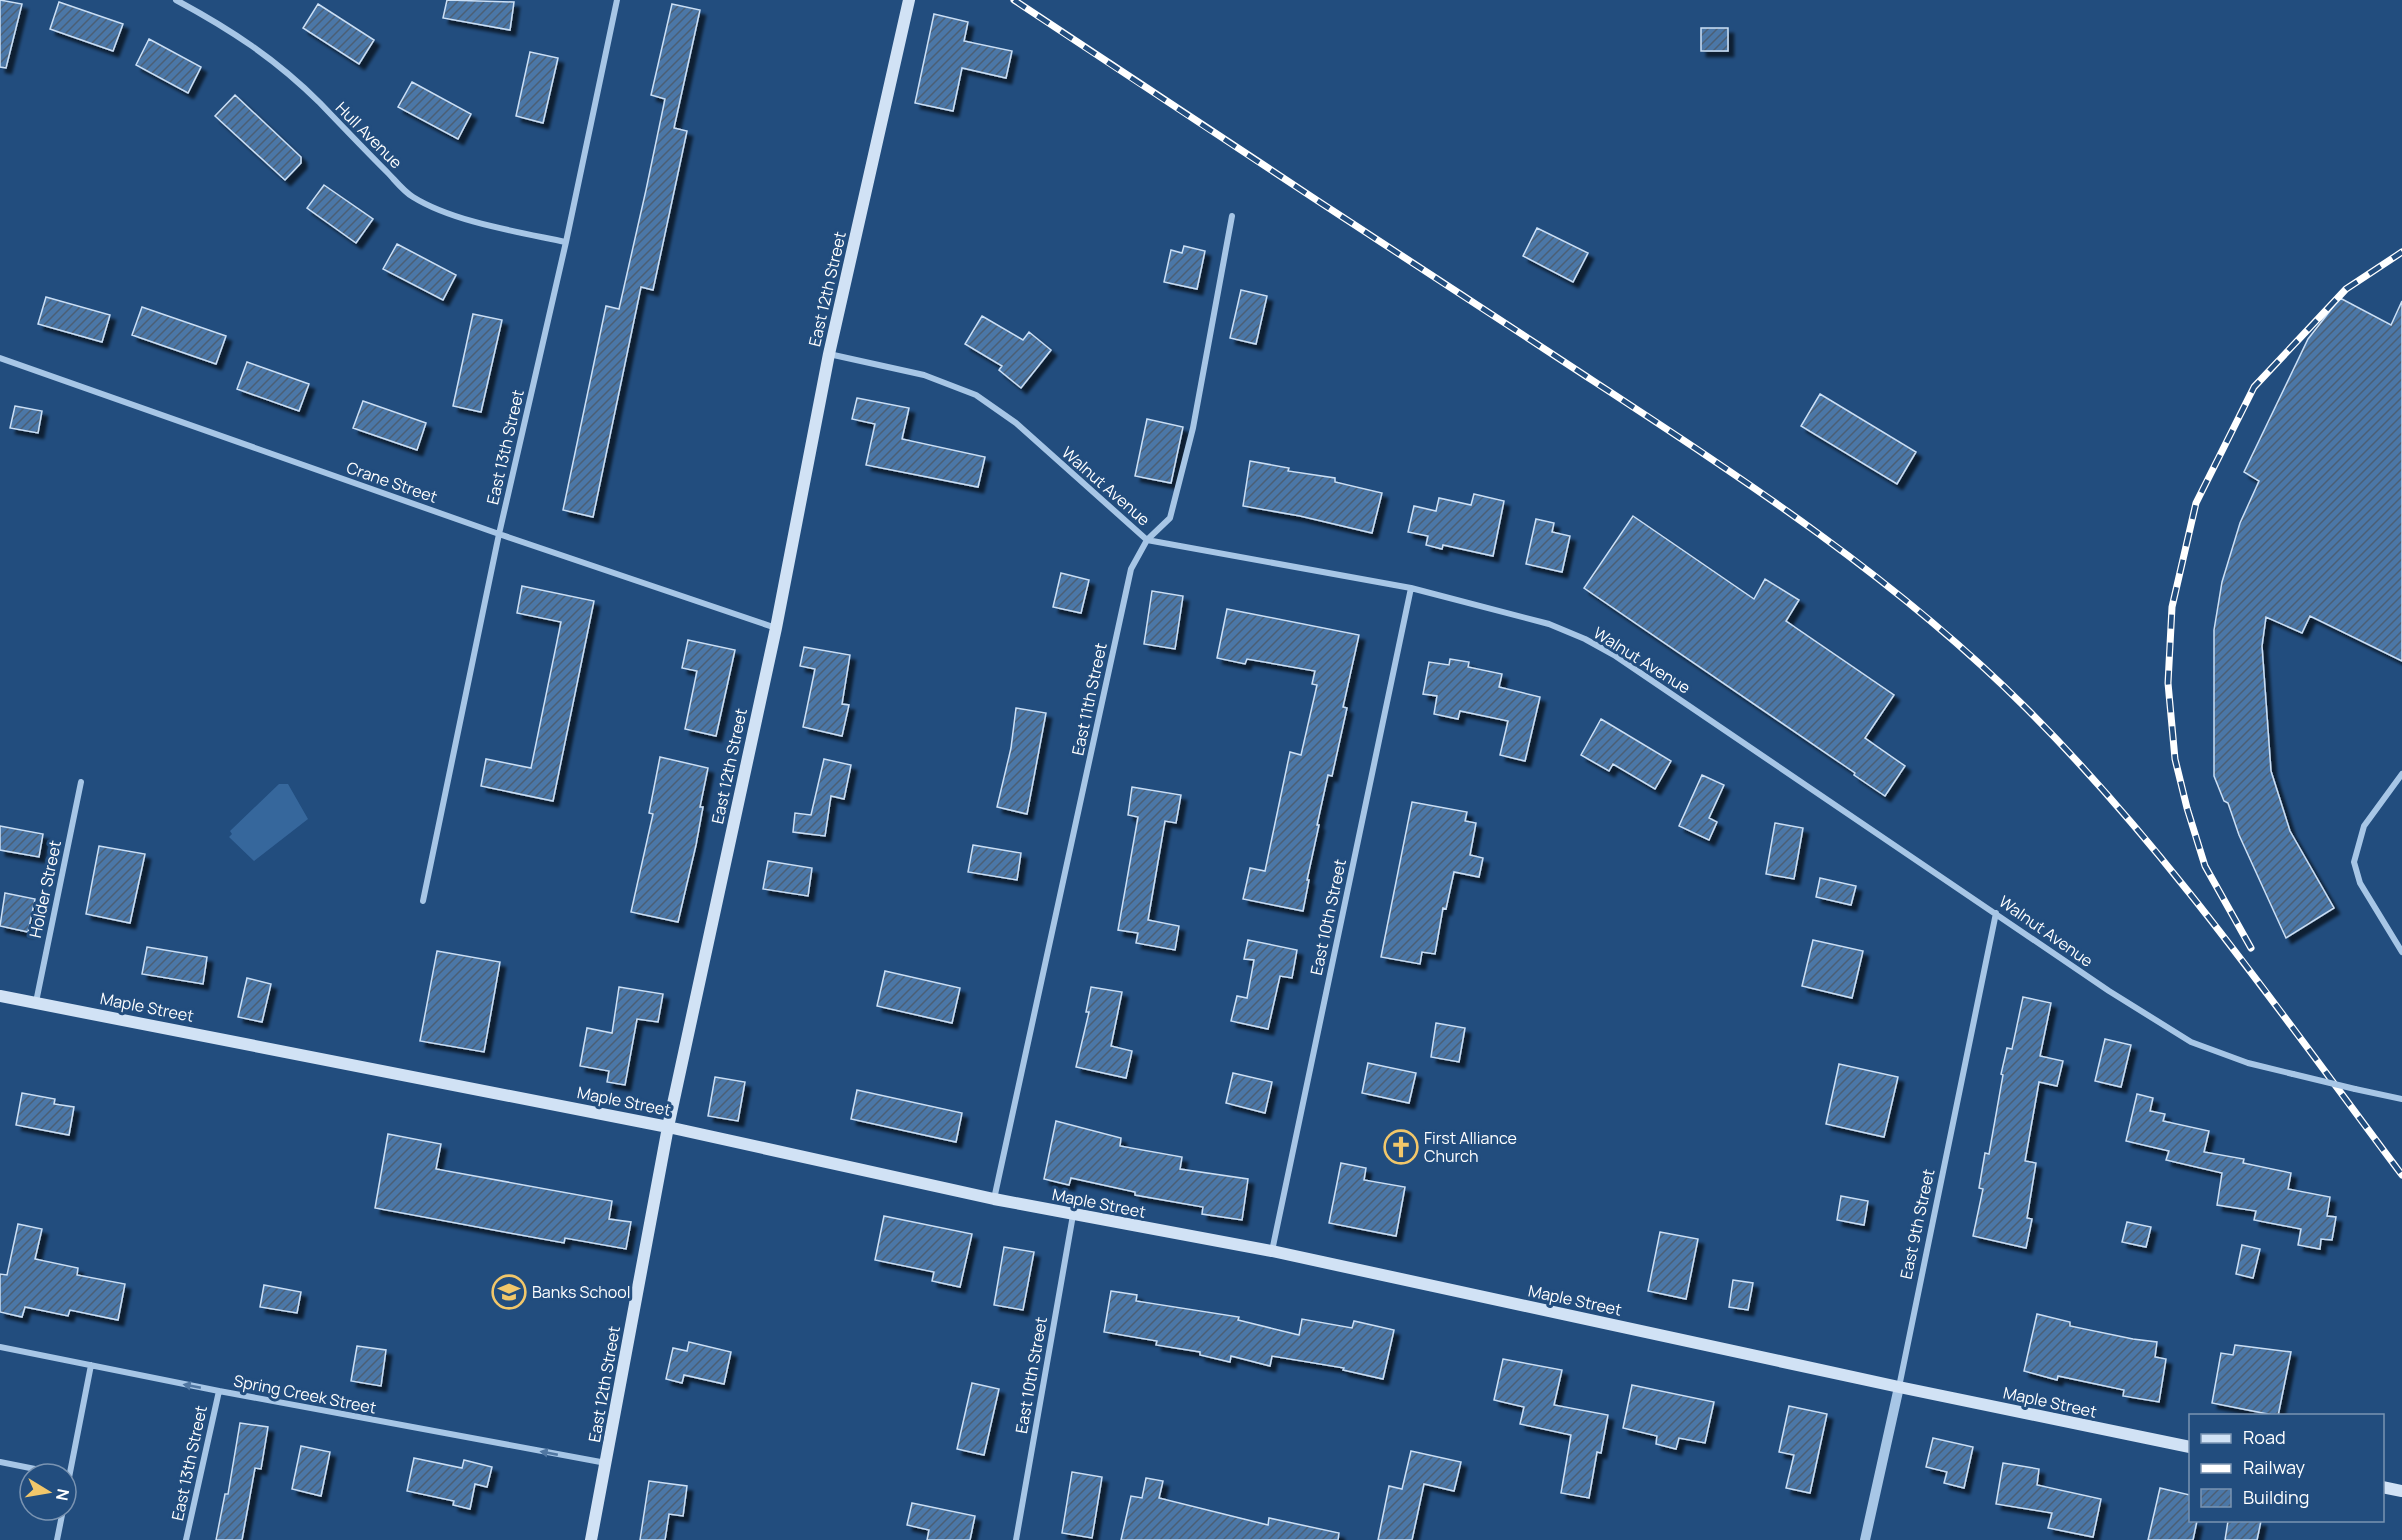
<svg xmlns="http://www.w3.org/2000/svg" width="2402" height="1540" font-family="Manrope,sans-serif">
<defs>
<pattern id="building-hatch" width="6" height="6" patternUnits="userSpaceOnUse" patternTransform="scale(1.5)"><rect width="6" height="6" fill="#4b77a7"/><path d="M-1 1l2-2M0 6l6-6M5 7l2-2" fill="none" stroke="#4c5f75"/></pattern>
<filter id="shadow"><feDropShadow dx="5.5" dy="5.5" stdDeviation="1.5" flood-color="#0009"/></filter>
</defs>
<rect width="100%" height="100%" fill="#224d7e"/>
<path fill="#36679c" d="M 279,784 L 288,784 L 308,819 L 254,861 L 229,837 L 232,834 L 230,831 Z"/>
<path fill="url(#building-hatch)" stroke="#cbdff5" stroke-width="1.5" filter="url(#shadow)" d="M 0,0 L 22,4 L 6,68 L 0,67 Z
M 447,0 L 514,2 L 510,30 L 443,18 Z
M 59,2 L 123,24 L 113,51 L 50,29 Z
M 318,4 L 374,40 L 359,64 L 303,28 Z
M 672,4 L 700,10 L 674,128 L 687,131 L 653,290 L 641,287 L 593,517 L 563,510 L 606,306 L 619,309 L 646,190 L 665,99 L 651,95 Z
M 934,14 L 968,22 L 964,41 L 1012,51 L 1006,78 L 962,68 L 953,111 L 915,103 Z
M 1701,28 L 1728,28 L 1728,51 L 1701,51 Z
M 149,39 L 201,67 L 188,93 L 136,65 Z
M 530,52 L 558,58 L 543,123 L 516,116 Z
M 412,82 L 471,114 L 458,139 L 398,107 Z
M 235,95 L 301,157 L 301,163 L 285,180 L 215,116 Z
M 324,185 L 373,219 L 356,243 L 307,208 Z
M 1537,228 L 1588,253 L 1573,282 L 1523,256 Z
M 397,244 L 456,275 L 443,300 L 383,269 Z
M 1184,246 L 1205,251 L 1197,289 L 1164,282 L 1171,250 L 1182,253 Z
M 1241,290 L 1267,296 L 1256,344 L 1230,338 Z
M 46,297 L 110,315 L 102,342 L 38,324 Z
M 2340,298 L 2391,325 L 2402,301 L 2402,661 L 2310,616 L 2302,633 L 2266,617 L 2262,646 L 2271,771 L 2290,831 L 2334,908 L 2286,938 L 2239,835 L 2228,803 L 2224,801 L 2214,776 L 2214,630 L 2222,582 L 2240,523 L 2259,481 L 2244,472 L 2308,339 Z
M 142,307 L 226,336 L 216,364 L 132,335 Z
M 473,314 L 502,320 L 481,412 L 453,406 Z
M 982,316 L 1023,340 L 1029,332 L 1051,350 L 1021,388 L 999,370 L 1002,366 L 965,344 Z
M 247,362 L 309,384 L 299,411 L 237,389 Z
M 1820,394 L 1916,452 L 1897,484 L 1801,426 Z
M 857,398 L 909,408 L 902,439 L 985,457 L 978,487 L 866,465 L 875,424 L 852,419 Z
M 363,401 L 426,423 L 417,450 L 353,428 Z
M 15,406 L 42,411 L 38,433 L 10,428 Z
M 1147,419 L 1183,427 L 1171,483 L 1135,476 Z
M 1250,461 L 1289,468 L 1288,471 L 1335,478 L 1335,482 L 1382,493 L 1372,533 L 1300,516 L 1243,506 Z
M 1474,494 L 1504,501 L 1493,556 L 1443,545 L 1442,549 L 1426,545 L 1428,536 L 1408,532 L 1414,506 L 1436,511 L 1439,498 L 1471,505 Z
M 1633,516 L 1754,599 L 1765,579 L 1799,600 L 1786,621 L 1894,695 L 1865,738 L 1905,766 L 1885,796 L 1854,775 L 1855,773 L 1584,588 Z
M 1536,519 L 1554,523 L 1552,532 L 1570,536 L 1562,572 L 1526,564 Z
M 1061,573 L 1089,580 L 1081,613 L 1053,607 Z
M 522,586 L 594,601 L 553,801 L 481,786 L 486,759 L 531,768 L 561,622 L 517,613 Z
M 1152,591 L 1183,596 L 1175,649 L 1144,644 Z
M 1227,609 L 1359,635 L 1343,707 L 1347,708 L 1332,776 L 1328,775 L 1317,825 L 1319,825 L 1307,880 L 1309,880 L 1303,911 L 1243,899 L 1250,868 L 1265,871 L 1290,752 L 1301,755 L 1317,685 L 1312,684 L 1315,671 L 1247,659 L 1245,664 L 1217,658 Z
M 688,640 L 735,650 L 716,736 L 685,729 L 697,671 L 682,668 Z
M 804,647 L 850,655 L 842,704 L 849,705 L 842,736 L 803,727 L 815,669 L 800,666 Z
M 1450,659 L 1469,662 L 1468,667 L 1502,674 L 1499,687 L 1540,697 L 1525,761 L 1500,755 L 1508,721 L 1460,711 L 1458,719 L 1434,714 L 1437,696 L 1423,694 L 1429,662 L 1449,665 Z
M 1016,708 L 1046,713 L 1027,814 L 997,807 L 1011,748 Z
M 1601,719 L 1671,761 L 1655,789 L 1613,764 L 1609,771 L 1581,755 Z
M 660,757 L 708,768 L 700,807 L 703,807 L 696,845 L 678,922 L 631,912 L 653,814 L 649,813 Z
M 824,759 L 851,765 L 844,799 L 831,796 L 825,836 L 793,832 L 795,813 L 811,815 Z
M 1702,775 L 1724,785 L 1709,818 L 1717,822 L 1709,840 L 1679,826 Z
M 1132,787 L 1181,795 L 1176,823 L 1165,821 L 1148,920 L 1179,926 L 1175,950 L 1136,943 L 1138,933 L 1118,930 L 1138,817 L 1128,815 Z
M 1412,802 L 1467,812 L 1465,821 L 1476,823 L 1470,855 L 1483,858 L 1479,877 L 1454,872 L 1446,909 L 1443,908 L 1435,954 L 1422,952 L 1420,964 L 1381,957 Z
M 1775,823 L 1803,828 L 1794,879 L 1766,874 Z
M 0,826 L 43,834 L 39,857 L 0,850 Z
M 973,845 L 1021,853 L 1017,880 L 968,872 Z
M 99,846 L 145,854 L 130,923 L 86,914 Z
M 768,861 L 812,868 L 808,896 L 763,889 Z
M 1820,878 L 1856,886 L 1851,905 L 1816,897 Z
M 5,893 L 35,899 L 28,932 L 0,926 Z
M 1248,940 L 1297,950 L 1292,978 L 1280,976 L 1268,1029 L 1231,1021 L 1237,996 L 1247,998 L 1254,960 L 1244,959 Z
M 1813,940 L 1863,951 L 1852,998 L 1802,986 Z
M 147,947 L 207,957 L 203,984 L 142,974 Z
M 437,951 L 500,962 L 484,1052 L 420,1041 Z
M 885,971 L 960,988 L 952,1023 L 877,1006 Z
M 247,978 L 271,984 L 262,1022 L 238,1017 Z
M 619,987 L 663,994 L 658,1022 L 637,1019 L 625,1085 L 607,1082 L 609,1071 L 580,1066 L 587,1028 L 612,1033 Z
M 1091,987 L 1122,992 L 1111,1046 L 1132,1051 L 1126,1078 L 1076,1067 L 1089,1012 L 1086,1012 Z
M 2023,997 L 2051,1003 L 2040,1056 L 2063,1061 L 2057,1086 L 2039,1082 L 2025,1161 L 2036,1163 L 2027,1218 L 2032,1219 L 2026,1248 L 1973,1236 L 1983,1189 L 1979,1188 L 1985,1153 L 1989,1154 L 2003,1075 L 2001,1074 L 2007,1048 L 2012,1049 Z
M 1436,1023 L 1465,1028 L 1459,1062 L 1431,1057 Z
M 2105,1039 L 2131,1045 L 2121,1087 L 2095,1081 Z
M 1368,1063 L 1416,1073 L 1409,1103 L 1362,1093 Z
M 1839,1064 L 1898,1077 L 1884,1137 L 1826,1124 Z
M 1233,1073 L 1272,1082 L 1265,1113 L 1226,1103 Z
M 715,1077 L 745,1082 L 738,1121 L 708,1116 Z
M 857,1090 L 962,1113 L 956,1142 L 851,1119 Z
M 22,1093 L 55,1099 L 54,1104 L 74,1107 L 69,1135 L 16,1125 Z
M 2137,1094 L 2153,1098 L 2150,1111 L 2165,1114 L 2163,1121 L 2209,1131 L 2204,1152 L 2244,1159 L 2243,1163 L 2291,1173 L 2288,1189 L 2330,1197 L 2327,1216 L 2336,1217 L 2332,1240 L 2321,1239 L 2320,1249 L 2298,1245 L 2301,1229 L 2254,1220 L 2256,1211 L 2217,1205 L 2222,1173 L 2166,1160 L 2169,1151 L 2126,1141 Z
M 1056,1121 L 1121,1138 L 1120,1146 L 1182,1157 L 1180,1169 L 1248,1179 L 1242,1220 L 1202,1214 L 1203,1207 L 1135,1195 L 1135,1192 L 1071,1178 L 1069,1185 L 1044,1179 Z
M 388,1134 L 441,1144 L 436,1169 L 612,1201 L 609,1219 L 631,1222 L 626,1249 L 565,1238 L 564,1243 L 375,1208 Z
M 1341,1163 L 1366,1168 L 1364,1180 L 1405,1187 L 1396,1236 L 1329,1223 Z
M 1841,1196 L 1868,1201 L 1864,1225 L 1837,1220 Z
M 884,1216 L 972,1234 L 960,1287 L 932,1281 L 934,1272 L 875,1260 Z
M 2127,1222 L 2151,1227 L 2146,1247 L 2122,1242 Z
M 18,1224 L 42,1229 L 35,1259 L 78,1268 L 77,1275 L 125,1284 L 118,1320 L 70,1310 L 68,1316 L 25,1307 L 22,1317 L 0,1312 L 0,1274 L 7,1275 Z
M 1660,1232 L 1698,1239 L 1686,1299 L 1648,1291 Z
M 2242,1245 L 2260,1249 L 2253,1278 L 2236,1274 Z
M 1004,1247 L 1034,1252 L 1023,1310 L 994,1305 Z
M 1733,1280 L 1753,1283 L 1748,1310 L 1729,1307 Z
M 264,1285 L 301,1292 L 297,1313 L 260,1307 Z
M 1111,1291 L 1137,1295 L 1136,1301 L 1239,1317 L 1238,1320 L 1299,1335 L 1302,1319 L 1352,1328 L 1354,1321 L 1394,1330 L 1383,1379 L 1343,1370 L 1344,1368 L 1272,1356 L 1270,1366 L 1231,1356 L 1230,1362 L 1200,1355 L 1200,1352 L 1156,1345 L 1157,1341 L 1104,1332 Z
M 2037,1314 L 2070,1322 L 2070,1326 L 2133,1339 L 2157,1342 L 2155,1357 L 2166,1359 L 2159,1402 L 2123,1396 L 2124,1390 L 2058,1376 L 2057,1380 L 2024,1371 Z
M 689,1342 L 731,1352 L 724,1384 L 684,1375 L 682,1383 L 666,1379 L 673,1348 L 687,1351 Z
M 2235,1345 L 2291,1352 L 2278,1416 L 2212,1403 L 2221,1353 L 2233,1355 Z
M 357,1346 L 386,1350 L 381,1386 L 351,1381 Z
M 1503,1359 L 1562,1370 L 1554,1405 L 1608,1415 L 1601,1453 L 1597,1452 L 1589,1498 L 1561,1493 L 1571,1435 L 1520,1424 L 1524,1407 L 1494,1400 Z
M 972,1383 L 999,1389 L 984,1455 L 957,1449 Z
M 1632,1385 L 1714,1402 L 1705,1443 L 1679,1438 L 1676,1449 L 1656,1444 L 1657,1436 L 1623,1428 Z
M 1789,1406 L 1827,1414 L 1810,1493 L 1786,1488 L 1794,1455 L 1779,1452 Z
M 240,1423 L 268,1427 L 261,1469 L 255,1468 L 242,1540 L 216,1540 L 225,1494 L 228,1494 Z
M 1933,1438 L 1973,1447 L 1964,1488 L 1944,1483 L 1947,1472 L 1926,1467 Z
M 301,1446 L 330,1452 L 321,1496 L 292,1489 Z
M 1411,1451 L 1461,1462 L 1454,1491 L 1424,1484 L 1412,1540 L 1378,1540 L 1389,1486 L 1402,1489 Z
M 414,1458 L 462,1468 L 464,1460 L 492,1467 L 487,1487 L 475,1484 L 470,1509 L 453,1505 L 454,1501 L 407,1491 Z
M 2003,1463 L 2039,1469 L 2037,1485 L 2101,1499 L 2093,1537 L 2048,1528 L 2052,1513 L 1996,1504 Z
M 1072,1472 L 1102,1477 L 1092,1538 L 1062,1533 Z
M 1146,1478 L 1163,1481 L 1159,1498 L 1268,1525 L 1269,1518 L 1339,1533 L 1338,1540 L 1121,1540 L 1131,1496 L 1142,1498 Z
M 649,1481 L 687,1486 L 683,1516 L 669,1514 L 665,1540 L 640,1540 Z
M 2160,1488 L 2190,1495 L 2190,1521 L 2197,1521 L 2193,1540 L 2148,1540 Z
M 912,1503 L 975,1516 L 970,1540 L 927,1540 L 929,1530 L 907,1525 Z
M 2228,1521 L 2261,1521 L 2257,1540 L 2225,1540 Z"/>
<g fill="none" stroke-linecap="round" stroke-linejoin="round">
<path stroke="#a7c6e6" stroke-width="6" d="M 176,0 C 230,29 276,59 320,103 C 342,126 364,149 387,172 C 395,180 403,191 413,197 C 453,222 519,232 566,242
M 829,354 L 924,375 L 976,395 L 1016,423 L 1147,540 L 1411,588 L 1549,624 L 1585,639 L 1614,655 L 2109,991 L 2191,1042 L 2248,1063 L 2293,1074
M 0,358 L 499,534 L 776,628
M 2402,774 L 2364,826 L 2354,862 L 2360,883 L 2402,952
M 423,901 L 499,534 L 566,242 L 617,0
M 36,1002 L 81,782
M 2355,1089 L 2402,1099
M 994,1199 L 1131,569 L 1147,540 L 1170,518 L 1193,428 L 1232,216
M 1272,1251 L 1411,588
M 0,1347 L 219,1391 L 606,1463
M 1899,1387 L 1996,913
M 0,1462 L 60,1474
M 66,1493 L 91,1365
M 57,1540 L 63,1510
M 186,1540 L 219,1391
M 1016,1540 L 1073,1215"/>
<path stroke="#a7c6e6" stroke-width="10" d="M 1865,1540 L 1899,1387"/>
<path stroke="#d1e2f5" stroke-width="12" d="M 0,996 L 668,1127 L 994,1199 L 1272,1251 L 1899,1387 L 2190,1447
M 2382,1487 L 2402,1491
M 591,1540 L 668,1127 L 776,628 L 829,354 L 909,0"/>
<g stroke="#fff" stroke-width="7">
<path id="rail" d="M 1014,0 C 1191,118 1368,234 1546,350 C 1712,459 1885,567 2026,708 C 2168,850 2282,1015 2402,1175
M 2251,948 L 2205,866 L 2187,808 L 2175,759 L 2168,683 L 2172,607 L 2196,503 L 2254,387 L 2346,289 L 2402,252"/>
</g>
<use href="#rail" stroke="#224d7e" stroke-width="4.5" stroke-dasharray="14" stroke-linecap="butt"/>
<path stroke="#a7c6e6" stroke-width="6" d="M 2293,1074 L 2355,1089"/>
</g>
<defs><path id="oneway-solid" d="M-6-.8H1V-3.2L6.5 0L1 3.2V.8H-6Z" transform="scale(1.5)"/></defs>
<g fill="#5177a2">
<use href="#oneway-solid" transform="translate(192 1386) rotate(-169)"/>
<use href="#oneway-solid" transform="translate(549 1453) rotate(-169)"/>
</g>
<defs>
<g id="church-ring" transform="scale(1.725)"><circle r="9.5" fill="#224d7e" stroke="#f2c76a" stroke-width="1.5"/><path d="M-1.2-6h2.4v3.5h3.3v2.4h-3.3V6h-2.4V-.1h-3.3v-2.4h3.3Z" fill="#f2c76a"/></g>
<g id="school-ring" transform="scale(1.725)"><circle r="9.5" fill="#224d7e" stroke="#f2c76a" stroke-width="1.5"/><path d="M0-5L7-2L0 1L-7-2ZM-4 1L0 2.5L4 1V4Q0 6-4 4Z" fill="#f2c76a"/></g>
</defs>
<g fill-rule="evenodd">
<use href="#church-ring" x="1401" y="1147"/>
<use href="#school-ring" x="509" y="1292"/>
</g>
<g text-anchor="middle" stroke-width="6" stroke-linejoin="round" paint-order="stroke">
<g font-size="16" fill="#fff" stroke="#224d7e">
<text transform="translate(369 135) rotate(45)" y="6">Hull Avenue</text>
<text transform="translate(827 289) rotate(-77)" y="6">East 12th Street</text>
<text transform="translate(505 447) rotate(-77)" y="6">East 13th Street</text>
<text transform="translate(392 482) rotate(19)" y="6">Crane Street</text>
<text transform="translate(1106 486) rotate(41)" y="6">Walnut Avenue</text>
<text transform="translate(1642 660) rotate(32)" y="6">Walnut Avenue</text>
<text transform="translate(1089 699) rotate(-78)" y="6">East 11th Street</text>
<text transform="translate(729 766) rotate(-78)" y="6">East 12th Street</text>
<text transform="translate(45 889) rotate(-78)" y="6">Holder Street</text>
<text transform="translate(1328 917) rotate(-78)" y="6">East 10th Street</text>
<text transform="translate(2046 931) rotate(35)" y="6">Walnut Avenue</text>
<text transform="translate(147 1007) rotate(11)" y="6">Maple Street</text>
<text transform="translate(624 1101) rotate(11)" y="6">Maple Street</text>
<text transform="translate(1099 1203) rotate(11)" y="6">Maple Street</text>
<text transform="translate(1917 1224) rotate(-78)" y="6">East 9th Street</text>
<text transform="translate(1575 1300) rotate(12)" y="6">Maple Street</text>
<text transform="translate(1031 1375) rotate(-80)" y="6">East 10th Street</text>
<text transform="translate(604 1384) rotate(-80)" y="6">East 12th Street</text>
<text transform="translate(305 1394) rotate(11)" y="6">Spring Creek Street</text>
<text transform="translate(2050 1402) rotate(12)" y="6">Maple Street</text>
<text transform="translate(189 1463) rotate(-78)" y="6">East 13th Street</text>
</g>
<g font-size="16" fill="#fff" stroke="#224d7e" text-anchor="start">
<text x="1424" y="1144">First Alliance<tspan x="1424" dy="18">Church</tspan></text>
<text x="532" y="1298">Banks School</text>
</g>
</g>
<rect x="2189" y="1414" width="195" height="108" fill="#224d7e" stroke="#7a94b2" stroke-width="1.5"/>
<rect x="2201" y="1434" width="30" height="9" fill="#d1e2f5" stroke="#7a94b2" stroke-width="1.5"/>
<text x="2243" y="1444" font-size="18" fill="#ffffff">Road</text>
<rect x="2201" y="1464" width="30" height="9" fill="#ffffff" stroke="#7a94b2" stroke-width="1.5"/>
<text x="2243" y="1474" font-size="18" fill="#ffffff">Railway</text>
<rect x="2201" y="1489" width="30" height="18" fill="url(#building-hatch)" stroke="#7a94b2" stroke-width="1.5"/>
<text x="2243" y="1504" font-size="18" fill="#ffffff">Building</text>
<g transform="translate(48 1492) rotate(101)"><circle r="28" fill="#224d7e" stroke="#7a94b2" stroke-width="1.5"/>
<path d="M0-4.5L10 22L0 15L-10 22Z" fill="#f2c76a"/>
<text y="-9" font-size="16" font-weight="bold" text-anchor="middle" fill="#ffffff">N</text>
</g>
</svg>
